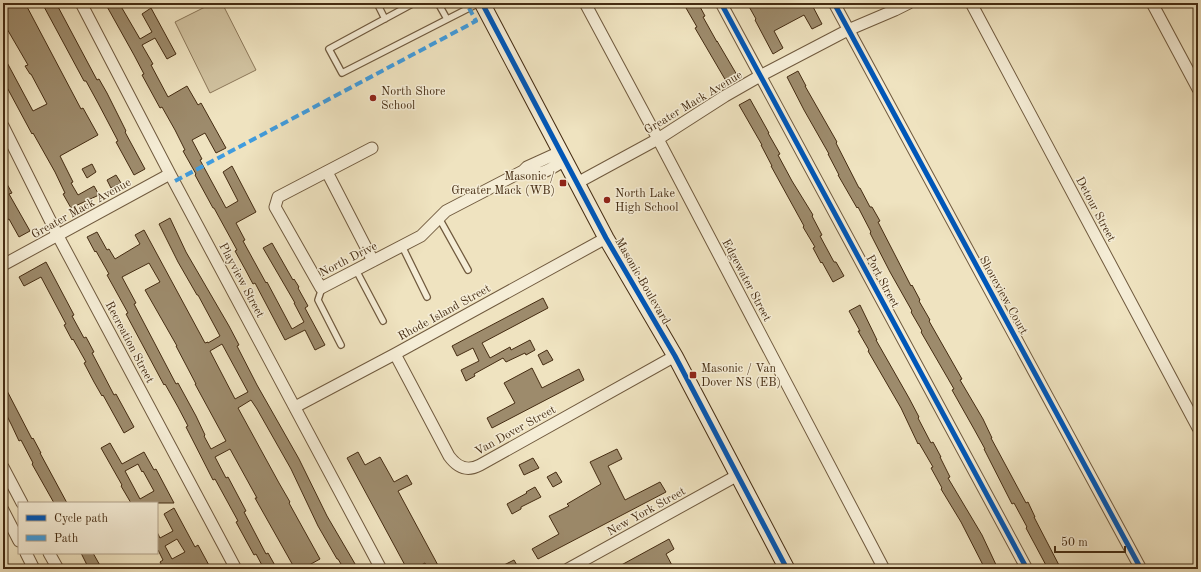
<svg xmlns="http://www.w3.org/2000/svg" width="1201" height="572" font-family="'Old Standard TT',serif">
<rect width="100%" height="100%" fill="#efe3c0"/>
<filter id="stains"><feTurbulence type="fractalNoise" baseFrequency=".005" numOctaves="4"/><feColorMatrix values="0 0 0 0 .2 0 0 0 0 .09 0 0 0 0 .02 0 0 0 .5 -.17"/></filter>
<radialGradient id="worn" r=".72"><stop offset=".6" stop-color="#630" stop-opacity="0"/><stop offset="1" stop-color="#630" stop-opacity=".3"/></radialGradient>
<path fill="#d2c4a2" stroke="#8c785a" d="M 213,3 L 222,3 L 256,70 L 210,93 L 175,22 Z"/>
<path fill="#9d8b6c" stroke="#452c12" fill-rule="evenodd" d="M 8,3 L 25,3 L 81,109 L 83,108 L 98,135 L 60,156 L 73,182 L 71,183 L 78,195 L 94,186 L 99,195 L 71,208 L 63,194 L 65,193 L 55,172 L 33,133 L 32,134 L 3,80 L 3,55 L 33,111 L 47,104 L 31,74 L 30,74 L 25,66 L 28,65 L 3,22 L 3,6 Z
M 42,3 L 56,3 L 97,80 L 99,79 L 107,93 L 126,131 L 125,132 L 145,169 L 134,175 L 116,142 L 118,141 L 98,103 L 86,81 L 84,81 Z
M 105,3 L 119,3 L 140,39 L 152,32 L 142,14 L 151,8 L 176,54 L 167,59 L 155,38 L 142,45 L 153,64 L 151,65 L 168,97 L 187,86 L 198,105 L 201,103 L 226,148 L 216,153 L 205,133 L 192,140 L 202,159 L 200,160 L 226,208 L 238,201 L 223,172 L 232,166 L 256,212 L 236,223 L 245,240 L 243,241 L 266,283 L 267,282 L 292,329 L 304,322 L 294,303 L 295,303 L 263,248 L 272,243 L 293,280 L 294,279 L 299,287 L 298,288 L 308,306 L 305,308 L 325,345 L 315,350 L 305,330 L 285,340 L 255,283 L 253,284 L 245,269 L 235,251 L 237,250 L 214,208 L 213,208 L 195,175 L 196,174 L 183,151 L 185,150 L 175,130 L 162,107 L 160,108 L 142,75 L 144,74 L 134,55 Z
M 695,3 L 698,3 L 705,16 L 703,17 L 717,42 L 717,41 L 737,75 L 726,81 L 695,28 L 697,27 L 686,8 Z
M 747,3 L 811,3 L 822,24 L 812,29 L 804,15 L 774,31 L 783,48 L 773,54 L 755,20 L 756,19 Z
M 798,71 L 806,86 L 805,86 L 837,142 L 836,143 L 859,188 L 860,188 L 870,207 L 872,207 L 880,221 L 878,222 L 911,286 L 912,285 L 920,300 L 919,301 L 930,320 L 929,321 L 962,379 L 960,380 L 983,419 L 992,438 L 991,438 L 1026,503 L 1028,502 L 1035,517 L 1034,517 L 1061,569 L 1048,569 L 1026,528 L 1027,527 L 1014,503 L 1012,504 L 984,449 L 985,449 L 974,429 L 952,390 L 954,389 L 921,332 L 922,331 L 911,312 L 912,311 L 890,272 L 870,233 L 871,232 L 858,207 L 857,208 L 838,175 L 839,175 L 828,154 L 829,154 L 804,110 L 787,77 Z
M 750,99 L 769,133 L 768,133 L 780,154 L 778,155 L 792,181 L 813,215 L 812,216 L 822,235 L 820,236 L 834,262 L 836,262 L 844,276 L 833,282 L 822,262 L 821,263 L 813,248 L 815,247 L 803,227 L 804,226 L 771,166 L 772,166 L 761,145 L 762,145 L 739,105 Z
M 92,164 L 96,172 L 87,178 L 82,169 Z
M 116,175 L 121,183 L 111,188 L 107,180 Z
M 3,177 L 12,193 L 9,194 L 30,231 L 19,237 L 9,219 L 3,222 Z
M 170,218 L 186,252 L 229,326 L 239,345 L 237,346 L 257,385 L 299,459 L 327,516 L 358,569 L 344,569 L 338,559 L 337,559 L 318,526 L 291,469 L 257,409 L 251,400 L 238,408 L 279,483 L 290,502 L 289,503 L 320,559 L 302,569 L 295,569 L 255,498 L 257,498 L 230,449 L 215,457 L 226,478 L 228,477 L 246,511 L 244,512 L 266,554 L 268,553 L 277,569 L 264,569 L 256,554 L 254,555 L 236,522 L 238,521 L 215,479 L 213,480 L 186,427 L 188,426 L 178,407 L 165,384 L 164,385 L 126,314 L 128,313 L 107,275 L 109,274 L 96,251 L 95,252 L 87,237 L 97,232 L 107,250 L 109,249 L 115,259 L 140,244 L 135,235 L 144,230 L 205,343 L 208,342 L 208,343 L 220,336 L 198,295 L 197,295 L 178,262 L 159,224 ZM 149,263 L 160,282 L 145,290 L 177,346 L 176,346 L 196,384 L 195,384 L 226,441 L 211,449 L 204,436 L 205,435 L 196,416 L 178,383 L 176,384 L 154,342 L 134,304 L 136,303 L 122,277 ZM 222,344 L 248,392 L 235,399 L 210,351 Z
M 46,262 L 74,315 L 72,316 L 84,338 L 86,337 L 94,352 L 92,353 L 102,372 L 114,395 L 116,394 L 134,427 L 124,433 L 103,395 L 102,396 L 94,382 L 84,363 L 86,362 L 73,339 L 72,340 L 64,325 L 66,324 L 41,277 L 24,286 L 19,277 Z
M 543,298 L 548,308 L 482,343 L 490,358 L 510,347 L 511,350 L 530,340 L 535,350 L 526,355 L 525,353 L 506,362 L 503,358 L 474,374 L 475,376 L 466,381 L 461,370 L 479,361 L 473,348 L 457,356 L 452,346 Z
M 860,305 L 877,340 L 876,340 L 909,398 L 919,417 L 918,418 L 931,443 L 933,442 L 941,457 L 940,457 L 950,477 L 948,478 L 982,535 L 998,569 L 985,569 L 961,522 L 941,489 L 942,488 L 931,468 L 933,467 L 919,443 L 918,444 L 901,408 L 868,351 L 869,350 L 858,331 L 860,331 L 849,311 Z
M 547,350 L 553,360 L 543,365 L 538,355 Z
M 532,368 L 542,388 L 579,369 L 584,380 L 492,428 L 487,418 L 515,403 L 504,383 Z
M 3,383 L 32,439 L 33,438 L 41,453 L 40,453 L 67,503 L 54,503 L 32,464 L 33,463 L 21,440 L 19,441 L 12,426 L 3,408 Z
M 110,443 L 122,464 L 144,452 L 154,470 L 156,469 L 174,503 L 131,503 L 121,486 L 122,485 L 101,448 ZM 138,464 L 142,472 L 143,471 L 154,491 L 140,499 L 125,471 Z
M 617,449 L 622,459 L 608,466 L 625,500 L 660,482 L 666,492 L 538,559 L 532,549 L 559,534 L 549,516 L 569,506 L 567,504 L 601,484 L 590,462 Z
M 358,452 L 365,465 L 380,457 L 394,482 L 407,475 L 412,484 L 398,491 L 440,569 L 430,569 L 428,566 L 427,567 L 425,563 L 414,569 L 407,569 L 347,458 Z
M 533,458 L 539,468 L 524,475 L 519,465 Z
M 556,472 L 562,482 L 553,487 L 547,477 Z
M 535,487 L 541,497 L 521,507 L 521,509 L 512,514 L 507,504 L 527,493 L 526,492 Z
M 174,508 L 195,547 L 198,545 L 211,569 L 164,569 L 160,562 L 163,560 L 158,550 L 157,550 L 157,532 L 160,538 L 173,531 L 164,514 ZM 177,539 L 185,552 L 172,559 L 165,546 Z
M 669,539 L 674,549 L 666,554 L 674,569 L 614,569 Z
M 81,553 L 93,553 L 102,569 L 89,569 Z
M 514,560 L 519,569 L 496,569 Z"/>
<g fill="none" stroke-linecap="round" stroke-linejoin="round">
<g stroke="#705a3e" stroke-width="8">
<path id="lane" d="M 377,3 L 385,19
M 414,3 L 329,49 L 342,73 L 479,3
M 438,3 L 447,19
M 439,218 L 468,270
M 402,246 L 427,297
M 356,270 L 383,321
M 322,288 L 318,300 L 341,345"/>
</g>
<g stroke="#705a3e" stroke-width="13">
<path id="street" d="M 81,3 L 170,174 L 381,569
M 585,3 L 658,139 L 884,569
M 721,3 L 1027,569
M 834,3 L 1141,569
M 971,3 L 1198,428
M 1152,3 L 1198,89
M 3,126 L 58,236 L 236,569
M 372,148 L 278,197 L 275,207 L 321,288 L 421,236 L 446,211 L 523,171
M 560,152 L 527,167 L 523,171 C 538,179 552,168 565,160
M 327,172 L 373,261
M 577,183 L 658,139 L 725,96 L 760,76 L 848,30 L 895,10 L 909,3
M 3,265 L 170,174
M 395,354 L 449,456 C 457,467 467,472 480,465 L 675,356
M 295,407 L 395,354 L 606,238
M 3,467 L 22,503
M 3,510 L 19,541
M 26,553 L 34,569
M 49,553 L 58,569
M 568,569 L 738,475"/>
</g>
<g stroke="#452c12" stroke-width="17">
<path id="secondary" d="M 482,3 L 606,238 L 675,356 L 787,569"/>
</g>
<use href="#lane" stroke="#f5edd6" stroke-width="5.5"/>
<use href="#street" stroke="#f5edd6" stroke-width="11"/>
<use href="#secondary" stroke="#f5edd6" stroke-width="15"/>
<path stroke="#409cde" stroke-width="4" stroke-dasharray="8 4" stroke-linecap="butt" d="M 175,181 L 476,21 L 469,8"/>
<g stroke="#f5edd6" stroke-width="8">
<path id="cycleway" d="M 482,3 L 606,238 L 675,356 L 787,569
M 721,3 L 1027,569
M 834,3 L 1141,569"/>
</g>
<use href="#cycleway" stroke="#0057b8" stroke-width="5"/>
</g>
<g fill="#8f2418" stroke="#f5edd6" stroke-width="1.5">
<circle cx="373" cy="98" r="4"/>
<rect x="559" y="179" width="8" height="8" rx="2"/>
<circle cx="607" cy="200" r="4"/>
<rect x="689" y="371" width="8" height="8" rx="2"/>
</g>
<g text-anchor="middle" stroke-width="3" stroke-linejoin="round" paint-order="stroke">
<g font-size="12" fill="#452c12" stroke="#f5edd6" text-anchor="start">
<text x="381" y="95">North Shore<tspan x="381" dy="14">School</tspan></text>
<text x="555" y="180" text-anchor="end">Masonic /<tspan x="555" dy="14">Greater Mack (WB)</tspan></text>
<text x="615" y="197">North Lake<tspan x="615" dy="14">High School</tspan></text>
<text x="701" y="372">Masonic / Van<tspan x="701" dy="14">Dover NS (EB)</tspan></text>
</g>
<g font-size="12" fill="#452c12" stroke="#f5edd6">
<text transform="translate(693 102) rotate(-31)" y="4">Greater Mack Avenue</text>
<text transform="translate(81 208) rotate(-29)" y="4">Greater Mack Avenue</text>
<text transform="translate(1096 209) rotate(62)" y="4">Detour Street</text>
<text transform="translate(348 259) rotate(-27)" y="4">North Drive</text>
<text transform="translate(242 280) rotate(62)" y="4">Playview Street</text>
<text transform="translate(747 280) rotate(62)" y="4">Edgewater Street</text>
<text transform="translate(643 281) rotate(60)" y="4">Masonic Boulevard</text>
<text transform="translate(883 281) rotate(62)" y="4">Port Street</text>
<text transform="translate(1004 295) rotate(61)" y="4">Shoreview Court</text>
<text transform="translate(444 312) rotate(-29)" y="4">Rhode Island Street</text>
<text transform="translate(130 342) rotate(62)" y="4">Recreation Street</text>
<text transform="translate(515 430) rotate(-29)" y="4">Van Dover Street</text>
<text transform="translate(646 511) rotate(-29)" y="4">New York Street</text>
</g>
</g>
<rect width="1201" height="572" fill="none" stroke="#efe3c0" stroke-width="16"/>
<rect x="4" y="4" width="1193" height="564" fill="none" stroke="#452c12" stroke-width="2"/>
<rect x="8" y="8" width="1185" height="556" fill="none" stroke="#452c12"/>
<rect x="18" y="502" width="140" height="52" fill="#f5edd6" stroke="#afa088"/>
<rect x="26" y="515" width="20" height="6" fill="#0057b8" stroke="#afa088"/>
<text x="54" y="522" font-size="12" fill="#452c12">Cycle path</text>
<rect x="26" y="535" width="20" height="6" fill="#409cde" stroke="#afa088"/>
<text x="54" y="542" font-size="12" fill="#452c12">Path</text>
<path d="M1055 546v6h70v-6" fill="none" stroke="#452c12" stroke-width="2"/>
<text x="1061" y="546" font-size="12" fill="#452c12" stroke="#f5edd6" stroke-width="3" paint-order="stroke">50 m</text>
<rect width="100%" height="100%" filter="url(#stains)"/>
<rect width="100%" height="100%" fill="url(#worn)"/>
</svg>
